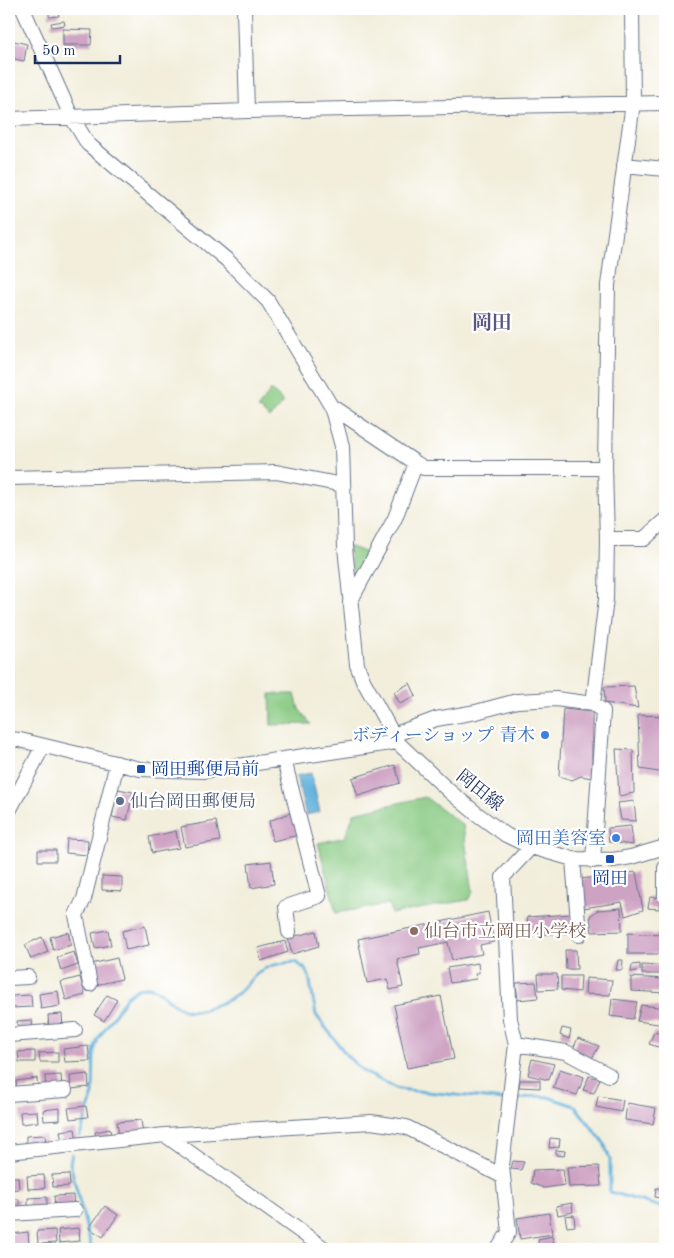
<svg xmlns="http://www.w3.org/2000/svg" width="674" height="1258" font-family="'Old Standard TT','Noto Serif JP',serif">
<rect width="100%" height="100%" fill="#fff"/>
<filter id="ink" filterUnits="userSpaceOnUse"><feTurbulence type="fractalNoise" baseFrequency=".02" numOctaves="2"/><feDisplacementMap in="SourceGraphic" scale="10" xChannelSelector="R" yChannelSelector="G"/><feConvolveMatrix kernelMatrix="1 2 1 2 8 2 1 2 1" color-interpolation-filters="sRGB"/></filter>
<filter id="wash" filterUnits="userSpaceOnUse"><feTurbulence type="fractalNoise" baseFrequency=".0096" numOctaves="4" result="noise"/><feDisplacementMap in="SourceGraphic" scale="20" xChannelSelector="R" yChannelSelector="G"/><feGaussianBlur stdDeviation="1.12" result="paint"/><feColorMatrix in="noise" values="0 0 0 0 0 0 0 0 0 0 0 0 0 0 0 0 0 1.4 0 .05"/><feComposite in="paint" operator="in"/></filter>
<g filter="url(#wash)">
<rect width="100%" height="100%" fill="#f2eedb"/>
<path fill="#87c981" stroke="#517c70" d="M 271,390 L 284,402 L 270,418 L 258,408 Z
M 348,546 L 372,555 L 360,577 L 354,578 Z
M 270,694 L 295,694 L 299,709 L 311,724 L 271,725 Z
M 425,797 L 463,825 L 473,892 L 468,900 L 391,914 L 389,904 L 336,913 L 318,843 L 345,837 L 354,813 Z"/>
<path fill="#62b1dc" stroke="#3e709d" d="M 311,773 L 320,812 L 306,815 L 296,776 Z"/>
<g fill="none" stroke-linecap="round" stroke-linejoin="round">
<path stroke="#62b1dc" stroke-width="3" d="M 519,1099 L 535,1096 L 548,1097 L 575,1106 L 604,1143 L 610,1160 L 610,1192 L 665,1208
M 80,1136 L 93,1094 L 94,1051 L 98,1039 L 127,996 C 158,969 167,1011 191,1011 C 204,1011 227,1002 237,994 C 245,988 251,978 259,972 C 270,964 283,963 296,962 L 304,968 L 309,976 L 316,1015 L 348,1057 L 364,1072 L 398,1089 L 504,1100
M 72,1154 L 70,1163 L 91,1247 L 89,1249"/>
</g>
<g id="blocks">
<path fill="#cea2c3" d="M 58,12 L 59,16 L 49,17 L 49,13 Z
M 64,21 L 65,25 L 52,27 L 51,23 Z
M 63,29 L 92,30 L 91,45 L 63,45 Z
M 9,40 L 27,44 L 24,61 L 9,58 Z
M 410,683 L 416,696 L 400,704 L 394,692 Z
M 634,686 L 638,708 L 605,703 L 604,687 Z
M 563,709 L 592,712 L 592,778 L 581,776 L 572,780 L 559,776 Z
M 638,715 L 665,716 L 665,773 L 640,769 Z
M 616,749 L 633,750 L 634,793 L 619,796 Z
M 395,765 L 400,783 L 358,796 L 352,778 Z
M 118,789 L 133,792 L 127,820 L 112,817 Z
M 634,801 L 636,821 L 621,820 L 618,803 Z
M 295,811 L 299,835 L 273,841 L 269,821 Z
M 216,821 L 220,841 L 185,847 L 181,827 Z
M 631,826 L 633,845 L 609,842 L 608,828 Z
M 176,831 L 179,848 L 152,853 L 149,837 Z
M 67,839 L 88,840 L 87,855 L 66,853 Z
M 38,850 L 56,850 L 56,861 L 38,861 Z
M 271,861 L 274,884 L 251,888 L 248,864 Z
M 636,872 L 643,910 L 625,916 L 622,902 L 584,908 L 580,879 Z
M 102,876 L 122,877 L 122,891 L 102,890 Z
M 650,897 L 661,898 L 659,909 L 648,908 Z
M 621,908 L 622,931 L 592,932 L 590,916 L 598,910 Z
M 488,912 L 494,942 L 480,945 L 482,954 L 452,960 L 448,942 L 419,948 L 420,954 L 397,959 L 403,987 L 390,990 L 387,979 L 367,983 L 358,939 Z
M 571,914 L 572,933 L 530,935 L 527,917 Z
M 145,926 L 149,945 L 126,950 L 122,931 Z
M 108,930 L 111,945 L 95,948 L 92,933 Z
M 316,931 L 319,946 L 292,954 L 288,938 Z
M 68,932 L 71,945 L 53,950 L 50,937 Z
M 628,933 L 662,935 L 661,954 L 628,954 Z
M 42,937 L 48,952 L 31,959 L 25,945 Z
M 285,941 L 288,952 L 261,961 L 258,948 Z
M 565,950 L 576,950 L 577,969 L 566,969 Z
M 74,952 L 78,965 L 61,971 L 57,957 Z
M 117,958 L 122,979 L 96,985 L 91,964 Z
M 618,960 L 623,960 L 622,970 L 616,970 Z
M 478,963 L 479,973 L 475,974 L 476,979 L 450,983 L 447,968 Z
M 640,964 L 640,970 L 631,972 L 632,965 Z
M 642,965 L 664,966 L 664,974 L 642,974 Z
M 538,974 L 557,974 L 558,989 L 539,990 Z
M 561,976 L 581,976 L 580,992 L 561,990 Z
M 80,977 L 85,995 L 66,1000 L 61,982 Z
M 631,977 L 665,979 L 665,993 L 631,991 Z
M 586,978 L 612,980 L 610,995 L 585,994 Z
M 536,982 L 538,998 L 518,1000 L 516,983 Z
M 58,991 L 60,1006 L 41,1009 L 39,994 Z
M 31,995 L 32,1007 L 12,1008 L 11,996 Z
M 107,995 L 117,1000 L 104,1021 L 94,1015 Z
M 441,996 L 454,1059 L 407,1068 L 394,1005 Z
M 612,999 L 637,1002 L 633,1019 L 610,1016 Z
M 641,1005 L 665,1008 L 665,1025 L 637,1021 Z
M 62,1014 L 63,1028 L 49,1029 L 48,1015 Z
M 32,1020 L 33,1031 L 18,1032 L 17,1021 Z
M 562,1028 L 571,1030 L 569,1039 L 560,1035 Z
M 654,1032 L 665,1035 L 661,1048 L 649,1044 Z
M 578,1038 L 599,1046 L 591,1060 L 572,1051 Z
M 88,1046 L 90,1061 L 65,1062 L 63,1049 Z
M 35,1051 L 35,1062 L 19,1062 L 18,1052 Z
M 58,1052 L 58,1062 L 40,1062 L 39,1053 Z
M 532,1059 L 554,1064 L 549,1080 L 528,1075 Z
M 560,1069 L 584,1077 L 577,1095 L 553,1088 Z
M 88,1074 L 89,1087 L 71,1089 L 70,1076 Z
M 61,1075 L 62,1088 L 46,1089 L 45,1076 Z
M 589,1076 L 600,1079 L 594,1093 L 583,1090 Z
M 37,1078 L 38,1087 L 17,1090 L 16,1081 Z
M 520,1080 L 540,1080 L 540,1088 L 519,1087 Z
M 598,1096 L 623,1100 L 621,1112 L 596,1107 Z
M 627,1103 L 656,1108 L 653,1124 L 625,1120 Z
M 86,1106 L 88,1117 L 70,1119 L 68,1108 Z
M 60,1108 L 60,1120 L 44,1121 L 43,1110 Z
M 37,1111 L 38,1122 L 21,1124 L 20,1112 Z
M 141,1120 L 143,1134 L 119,1136 L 117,1122 Z
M 75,1129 L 77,1140 L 62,1142 L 60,1131 Z
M 110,1129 L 111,1138 L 96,1140 L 95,1132 Z
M 45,1135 L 46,1143 L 26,1144 L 26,1136 Z
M 550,1138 L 560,1139 L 559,1147 L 549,1148 Z
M 556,1150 L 565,1151 L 564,1156 L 556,1155 Z
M 513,1161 L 524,1162 L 521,1170 L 511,1169 Z
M 599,1166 L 601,1186 L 569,1187 L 567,1167 Z
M 563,1169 L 565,1185 L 544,1188 L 531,1183 L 533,1170 Z
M 69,1174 L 70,1186 L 53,1187 L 52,1175 Z
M 44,1175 L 45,1188 L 28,1189 L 27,1176 Z
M 9,1177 L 18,1177 L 19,1189 L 9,1190 Z
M 656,1188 L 665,1189 L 665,1199 L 655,1197 Z
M 73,1195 L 74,1207 L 55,1208 L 54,1196 Z
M 47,1197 L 47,1209 L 28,1210 L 28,1198 Z
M 9,1199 L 19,1199 L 19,1211 L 9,1211 Z
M 572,1203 L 573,1212 L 558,1215 L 556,1206 Z
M 105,1206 L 118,1215 L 103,1237 L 89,1228 Z
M 549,1213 L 552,1234 L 520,1239 L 517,1218 Z
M 574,1215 L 575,1226 L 567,1227 L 565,1216 Z
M 79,1228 L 80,1241 L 59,1243 L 58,1230 Z
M 55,1230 L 56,1243 L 38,1244 L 37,1231 Z
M 28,1232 L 29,1245 L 12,1246 L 11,1234 Z
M 552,1236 L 555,1248 L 539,1249 L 538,1239 Z"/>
</g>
</g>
<g filter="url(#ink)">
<use href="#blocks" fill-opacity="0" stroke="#66728a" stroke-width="1"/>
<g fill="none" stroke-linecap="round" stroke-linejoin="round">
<g stroke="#66728a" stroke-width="16">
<path id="minor" d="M 23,9 L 72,118 L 88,144 L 227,260 L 268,301 L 331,406 L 342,446 L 345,547 L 357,665 L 363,680 L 397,742 L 449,791 L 477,814 L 506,835 L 531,847 L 573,859 L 613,860 L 631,857 L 665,847
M 244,9 L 247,111
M 9,119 L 247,111 L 665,103
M 624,165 L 665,169
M 331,406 L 416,463
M 9,478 L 276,472 L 343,485
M 607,539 L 644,539 L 665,520
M 350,602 L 395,518 L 416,463 L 424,468 L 605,468
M 593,704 L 606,599 L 607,539 L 605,468 L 608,285 L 633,103 L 632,9
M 393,735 L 436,719 L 476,712 L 517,701 L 556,699 L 593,704 L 603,711 L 593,861
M 9,739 L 20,740 L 140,769 L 204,771 L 397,742
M 284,760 L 319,896 L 286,907 L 289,932
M 9,811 L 43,746
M 573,859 L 579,935
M 665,868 L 665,898
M 9,978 L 28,977
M 90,984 L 76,915 L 84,899 L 117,763
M 9,1035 L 75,1030
M 516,1044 L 566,1052 L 609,1075
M 9,1094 L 65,1090
M 165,1135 L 325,1249
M 9,1152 L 165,1135 L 371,1122 L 406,1127 L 502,1176
M 9,1214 L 75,1210
M 498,1249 L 509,1232 L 502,1166 L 516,1044 L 510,1019 L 503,877 L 531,847"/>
</g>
<use href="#minor" stroke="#fff" stroke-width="14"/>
</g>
</g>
<g fill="#3f7fe0" stroke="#fff" stroke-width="2">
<circle cx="545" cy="735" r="5"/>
<circle cx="616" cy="838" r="5"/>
</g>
<g fill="#1a4fb4" stroke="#fff" stroke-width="2">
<rect x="136" y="764" width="10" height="10" rx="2.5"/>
<rect x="605" y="854" width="10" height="10" rx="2.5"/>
</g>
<circle fill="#5c6f8a" stroke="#fff" stroke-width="2" cx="120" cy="801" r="5"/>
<circle fill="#8d6e63" stroke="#fff" stroke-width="2" cx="414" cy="931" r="5"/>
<g text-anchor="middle" stroke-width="4.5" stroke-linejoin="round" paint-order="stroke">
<g font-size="18" fill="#366cbe" stroke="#fff" text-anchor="end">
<text x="535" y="741">ボディーショップ 青木</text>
<text x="606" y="844">岡田美容室</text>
</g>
<g font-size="18" fill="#164399" stroke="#fff" text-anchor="start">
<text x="151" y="775">岡田郵便局前</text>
<text x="610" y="884" text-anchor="middle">岡田</text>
</g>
<g font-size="18" fill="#1b2f5e" stroke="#fff">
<text transform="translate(480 790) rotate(39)" y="6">岡田線</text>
</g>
<g font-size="18" fill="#4e5e75" stroke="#fff" text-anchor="start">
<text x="130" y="807">仙台岡田郵便局</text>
</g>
<g font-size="18" fill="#785e54" stroke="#fff" text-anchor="start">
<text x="424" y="937">仙台市立岡田小学校</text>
</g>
<g font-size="20" font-weight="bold" fill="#5a5781" stroke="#fff">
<text x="492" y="329">岡田</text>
</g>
</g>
<rect width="674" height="1258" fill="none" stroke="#fff" stroke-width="30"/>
<path d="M35 55v8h85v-8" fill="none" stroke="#1b2f5e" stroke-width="2.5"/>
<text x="42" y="55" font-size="15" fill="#1b2f5e" stroke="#ffffff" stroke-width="4" paint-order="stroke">50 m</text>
</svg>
